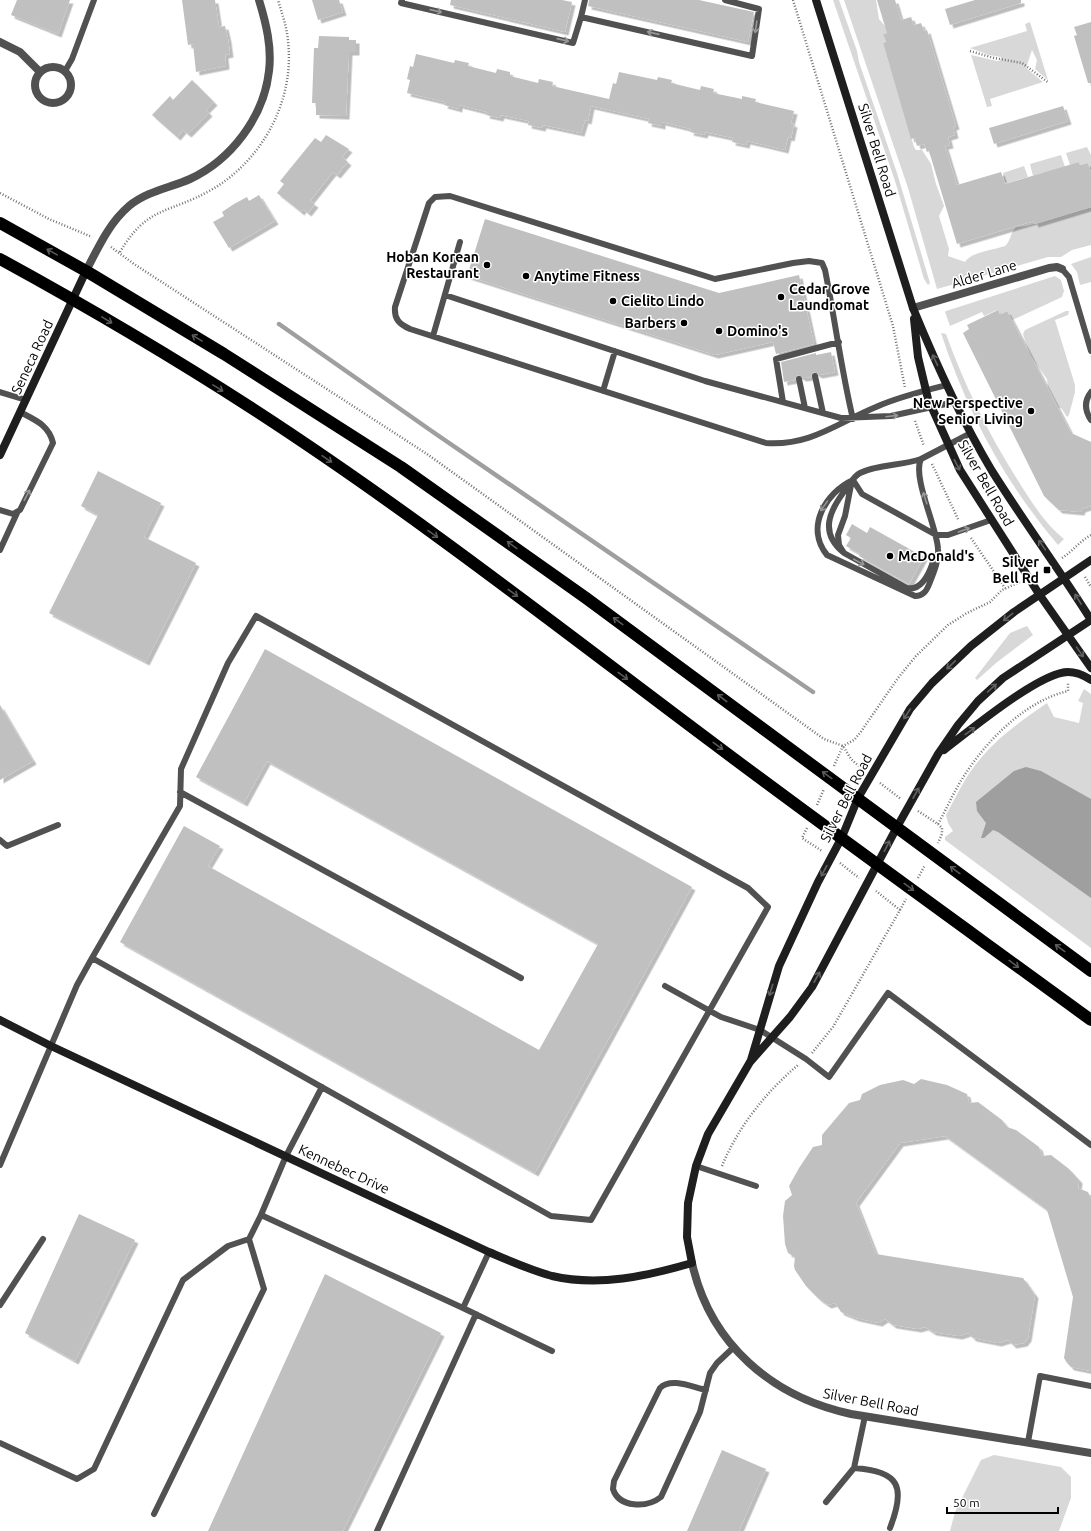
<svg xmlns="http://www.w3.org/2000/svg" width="1091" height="1531" font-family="Ubuntu,sans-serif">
<defs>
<filter id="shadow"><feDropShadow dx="3.5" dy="3.5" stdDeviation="0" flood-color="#0004"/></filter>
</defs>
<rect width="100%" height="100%" fill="#fff"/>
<path fill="#d8d8d8" d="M 833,0 L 839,0 L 857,51 L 859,62 L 897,173 L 930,283 L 928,285 L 924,279 L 895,181 Z
M 844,0 L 876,0 L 879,19 L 890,32 L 883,34 L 886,42 L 883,43 L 914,147 L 916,150 L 922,150 L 931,164 L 936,184 L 944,206 L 939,216 L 949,249 L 948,256 L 965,262 C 971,252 993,250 1005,246 C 1011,241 1010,233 1016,227 L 1027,226 L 1091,207 L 1091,245 L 1072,250 L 1061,257 L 1048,257 L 937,289 L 908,188 Z
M 1030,22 L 1048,80 L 1035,69 L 1037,60 L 1032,50 L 1026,68 L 1043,82 L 990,99 L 992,106 L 987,107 L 971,55 L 997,61 L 1000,61 L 1001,57 L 989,55 L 970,48 L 1027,31 L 1025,24 Z
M 1087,147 L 1091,155 L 1091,171 L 1088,163 L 1080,165 L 1079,162 L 1070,165 L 1066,153 Z
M 1061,155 L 1065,167 L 1043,177 L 1042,173 L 1033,176 L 1030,164 Z
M 1024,166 L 1028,177 L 1008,183 L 1005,182 L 1003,173 Z
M 1091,257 L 1091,282 L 1080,285 L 1077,272 L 1071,264 Z
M 1055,276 L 1061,280 L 1064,291 L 1062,297 L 1019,317 L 1012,320 L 1007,311 L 1000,315 L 997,310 L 984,316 L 982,312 L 950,326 L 945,312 L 946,311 Z
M 1066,311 L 1069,311 L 1068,315 L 1055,320 L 1075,385 L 1075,392 L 1069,415 L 1067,417 L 1062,409 L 1058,407 L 1048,387 L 1047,379 L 1030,355 L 1023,334 L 1025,330 Z
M 941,333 L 946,334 C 964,384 988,433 1017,479 C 1031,501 1044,523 1064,539 L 1058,545 C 1004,481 967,412 941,333 Z
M 1027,626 L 1033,635 L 996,663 L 977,680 L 975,678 L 1010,633 Z
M 1084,689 L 1091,694 L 1091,948 L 945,840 L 945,837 L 953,831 L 948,823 L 946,815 C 956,797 964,779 976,764 C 996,738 1021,721 1047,703 L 1054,717 L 1079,723 L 1083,703 L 1078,701 Z
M 994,1455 L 1061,1467 L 1071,1477 L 1071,1498 L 1059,1531 L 950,1531 L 955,1512 L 981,1460 Z"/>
<path fill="#9f9f9f" d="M 1026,767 L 1041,771 L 1091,799 L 1091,898 L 998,832 L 993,830 L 984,838 L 981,838 L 986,823 L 977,811 L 976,802 L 1014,771 Z"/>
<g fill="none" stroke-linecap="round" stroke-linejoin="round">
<path stroke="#9f9f9f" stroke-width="4.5" d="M 279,324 L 433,432 L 813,692"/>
</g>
<path fill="#c0c0c0" filter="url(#shadow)" d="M 17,0 L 70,0 L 58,34 L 11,15 Z
M 182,0 L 215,0 L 219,27 L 225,26 L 228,39 L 230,54 L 225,55 L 226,66 L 196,72 L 193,44 L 188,45 Z
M 312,0 L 339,0 L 343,12 L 318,20 Z
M 451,0 L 562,0 L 572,2 L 565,32 L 450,5 Z
M 589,0 L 699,0 L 754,12 L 748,42 L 588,6 Z
M 877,0 L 895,0 L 901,20 L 911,17 L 914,25 L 921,23 L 924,31 L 927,30 L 956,126 L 953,127 L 955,135 L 948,137 L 950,145 L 945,146 L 957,185 L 1001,172 L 1005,184 L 1079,162 L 1080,165 L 1088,163 L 1091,172 L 1091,207 L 1035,224 L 1034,221 L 957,244 L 929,151 L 927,152 L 924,144 L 917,146 L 915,138 L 911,139 L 883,43 L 886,42 L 883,34 L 887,33 Z
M 975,0 L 1021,0 L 1021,3 L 950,25 L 945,9 Z
M 1091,22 L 1091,83 L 1088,83 L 1074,36 L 1077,35 L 1074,27 Z
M 319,36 L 349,37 L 349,40 L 356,40 L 356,52 L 349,52 L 346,116 L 316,115 L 316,103 L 312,103 L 314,48 L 318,48 Z
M 416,54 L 454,63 L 455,60 L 469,63 L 468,66 L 496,73 L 497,69 L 510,72 L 510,76 L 538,83 L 539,79 L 553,82 L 552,86 L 609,99 L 613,83 L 616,84 L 619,72 L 657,80 L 658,77 L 672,80 L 671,83 L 700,90 L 701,86 L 714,89 L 713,93 L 742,99 L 742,96 L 756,99 L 755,102 L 794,111 L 791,123 L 794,124 L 791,138 L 788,137 L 785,150 L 747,141 L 746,145 L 732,142 L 733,138 L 705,132 L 704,135 L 690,132 L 691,129 L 662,122 L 662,126 L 648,123 L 649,119 L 591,106 L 588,121 L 585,120 L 581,133 L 543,125 L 542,128 L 528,125 L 529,121 L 501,115 L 500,118 L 486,115 L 487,112 L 459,105 L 459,109 L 444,105 L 445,102 L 407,93 L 410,80 L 407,79 L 410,66 L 413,67 Z
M 192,80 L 214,102 L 206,110 L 209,113 L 188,134 L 183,130 L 177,137 L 152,115 L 170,96 L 173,100 Z
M 1063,106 L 1068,121 L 994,144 L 989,128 Z
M 326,135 L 349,149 L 342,157 L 348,162 L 337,175 L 333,172 L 310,201 L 315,204 L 308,213 L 303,209 L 301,212 L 277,193 L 284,184 L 280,181 L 315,138 L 321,142 Z
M 259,195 L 275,221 L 229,248 L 213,222 L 224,216 L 222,212 L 234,204 L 247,197 L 249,201 Z
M 485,219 L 719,293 L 799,275 L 814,344 L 776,354 L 773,342 L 715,355 L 467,276 Z
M 998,310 L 1000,315 L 1007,311 L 1011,318 L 1071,433 L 1091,442 L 1091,506 L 1082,509 L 1081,512 L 1059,510 L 1044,496 L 963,333 L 969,329 L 967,325 Z
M 831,352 L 835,372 L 819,375 L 814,372 L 812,373 L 811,377 L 803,378 L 798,375 L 796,376 L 795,380 L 784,382 L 781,362 L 816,353 L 816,355 Z
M 98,471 L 161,503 L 144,537 L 196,563 L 146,662 L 49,613 L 98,515 L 81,506 Z
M 852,524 L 867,533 L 870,527 L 924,557 L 909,584 L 859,556 L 860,554 L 846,546 L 851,538 L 846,535 Z
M 265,649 L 692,887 L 535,1173 L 120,942 L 184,826 L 220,846 L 208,866 L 539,1050 L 598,944 L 267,761 L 244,803 L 196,777 Z
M 0,705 L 33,761 L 0,780 Z
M 921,1079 L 947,1085 L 967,1094 L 969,1103 L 978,1102 L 1002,1120 L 1007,1127 L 1016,1130 L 1039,1147 L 1042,1156 L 1051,1155 L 1069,1169 L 1079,1180 L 1078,1188 L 1088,1192 L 1091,1199 L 1091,1371 L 1071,1367 L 1067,1363 L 1064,1358 L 1073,1297 L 1047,1210 L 945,1136 L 900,1143 L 856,1203 L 876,1254 L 1023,1278 L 1035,1295 L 1028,1338 L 1024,1343 L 1013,1345 L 1008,1340 L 998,1343 L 973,1338 L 968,1333 L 959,1336 L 933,1332 L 925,1327 L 918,1329 L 893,1325 L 885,1319 L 879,1323 L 856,1318 L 841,1312 L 835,1303 L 828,1305 L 819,1299 L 806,1286 L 795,1270 L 794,1266 L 795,1257 L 788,1253 L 785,1244 L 783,1216 L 785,1201 L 792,1195 L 789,1186 L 799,1168 L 813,1147 L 822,1145 L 822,1135 L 849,1103 L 860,1100 L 862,1094 L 880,1085 L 903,1080 L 914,1084 Z
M 79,1214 L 135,1240 L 75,1361 L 25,1333 Z
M 325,1274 L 441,1333 L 343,1531 L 208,1531 Z
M 722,1450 L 766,1469 L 739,1531 L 687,1531 Z"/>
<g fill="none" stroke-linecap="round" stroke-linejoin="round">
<path stroke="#737373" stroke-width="2.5" stroke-dasharray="1 2" stroke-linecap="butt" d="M 793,0 L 893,326 L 905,388
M 970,51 L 994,58 L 1022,63 L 1049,83
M 0,193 L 49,219 L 92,237
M 111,247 L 134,264 L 427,454 L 824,739 L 843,746 L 851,759 L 863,770
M 120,252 C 148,205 169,214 211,190 C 262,161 295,101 288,41 C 287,27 282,14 278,0
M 915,421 L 924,446
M 932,464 L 959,521
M 971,538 L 1005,588
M 1062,558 C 1073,551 1080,541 1091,535
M 1085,577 L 1091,587
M 834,766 L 843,746 L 854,740 L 860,733 L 898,678 L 916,656 L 948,625 L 967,613 L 990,602 L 1002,590 L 1020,582
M 880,783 L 901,799
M 817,805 L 824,789
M 918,811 L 938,824 C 947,808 955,789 966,773 C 989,738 1026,701 1068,691 L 1068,682
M 938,824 L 942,828 L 942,834 L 938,843
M 807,828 L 802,838 L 822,851
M 840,863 L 859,878
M 918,878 L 925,865
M 900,910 L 906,899
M 812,1053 L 833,1027 L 900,910 L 876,891
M 722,1166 C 738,1127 766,1092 798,1065"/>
<path stroke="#515151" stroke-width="6" d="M 402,0 L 401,3 L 573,43 L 581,17
M 585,0 L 581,17 L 752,56 L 759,9 L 725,0
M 65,71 L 72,59 L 94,0
M 1062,269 L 1069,277 L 1091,351
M 445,295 L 705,381 L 841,418 L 891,416 L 955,402
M 433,336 L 460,242
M 815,376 L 823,413
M 799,379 L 805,408
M 603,391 L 615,351
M 0,392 L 26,400
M 1091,392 C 1084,401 1085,411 1091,420
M 783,402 L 776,359 L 839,342
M 853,419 C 841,369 835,319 825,270 L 822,263 L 809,261 L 793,263 L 715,279 L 450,196 L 435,197 L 429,203 L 395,307 C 394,319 399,324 410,329 L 766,443 C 811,446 837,423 876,407 C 898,397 923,391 947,385
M 921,459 L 971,433
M 853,480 L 862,494 L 936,535 L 948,535 L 991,520
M 851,485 L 845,516 L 838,535 L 839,545 L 844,553 L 907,588 C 921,591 929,574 933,562
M 0,510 L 13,514 L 20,510 L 53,443 C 49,425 35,420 20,412
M 0,550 L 17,513
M 844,553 C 819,533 829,511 846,489 C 850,483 854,476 860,473 C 879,464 901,466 921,459 C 912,477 937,527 938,549 C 939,560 934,572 930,582 C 927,590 924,596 915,596 L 827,555 C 805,528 825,493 853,480
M 256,616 L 748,888 L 768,907 L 591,1220 L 551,1216 L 92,958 L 180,806 L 181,769 L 228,663 Z
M 180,792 L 521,978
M 0,840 L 7,846 L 58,825
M 665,986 L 721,1017 L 760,1030 L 806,1059 L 829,1077 L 888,993 L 1091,1145
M 322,1087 L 286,1156 L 261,1215 L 463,1308
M 0,1165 L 77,985 L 92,958
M 696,1166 L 756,1186
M 489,1252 L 463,1308 L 552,1351
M 0,1305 L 43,1239
M 706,1390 C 692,1387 671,1377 660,1388 L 614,1481 L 613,1489 C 619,1508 647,1508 661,1497 L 700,1412 L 710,1373 L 717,1363 L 734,1347
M 1028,1442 L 1040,1376 L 1091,1386
M 0,1443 L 77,1479 L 94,1469 L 183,1280 L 228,1246 L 249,1239
M 854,1468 C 900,1471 906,1487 890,1528
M 826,1502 L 854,1468 L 865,1416
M 154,1514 L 264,1289 L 249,1239 L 261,1215
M 377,1531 L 476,1314"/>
<path stroke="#515151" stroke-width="8" d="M 0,42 L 20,52 L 40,72
M35 85a18 18 0 1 1 36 0a18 18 0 1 1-36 0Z
M 86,271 C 98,248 109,223 129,206 C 147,191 170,188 190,179 C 231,160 264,117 269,71 C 272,47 266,23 259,0
M 913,308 L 1049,268 L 1057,267 L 1062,269
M 692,1263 C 710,1344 772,1397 851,1414 L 1091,1453"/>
<path stroke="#1e1e1e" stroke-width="8" d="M 816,0 L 913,308 C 936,364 961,419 992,471 C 1024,522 1059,569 1091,620
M 914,319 L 918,357 L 928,399 L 960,470 L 1039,594 L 1091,668
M 0,455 L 86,271
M 944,750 C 969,731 1040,672 1068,672 C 1077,672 1085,676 1091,680
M 0,1020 L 51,1046 L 489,1252 C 510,1261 530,1270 552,1276 C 599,1287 647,1276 692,1263 L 687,1237 L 688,1203 L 696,1166 L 708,1134 L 750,1062 L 790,1017 L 812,987 L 897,827 L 938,754 L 958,725 L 978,701 L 1003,678 L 1091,620
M 751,1060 L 779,966 L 818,882 L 842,837 L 858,798 L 910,709 L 932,683 L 971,646 L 1014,612 L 1091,560"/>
<path stroke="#000" stroke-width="12" d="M 0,223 L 86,271 L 224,354 L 401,467 L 586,598 L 1091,971
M 0,259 C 86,306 171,356 253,409 C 412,512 562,630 713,743 C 838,837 965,928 1091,1020"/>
</g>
<defs><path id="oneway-shaft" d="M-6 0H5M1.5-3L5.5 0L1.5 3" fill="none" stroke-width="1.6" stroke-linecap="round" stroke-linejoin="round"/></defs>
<g stroke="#979797">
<use href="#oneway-shaft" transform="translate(436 11) rotate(13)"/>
<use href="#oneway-shaft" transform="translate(756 27) rotate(98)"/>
<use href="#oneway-shaft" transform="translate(653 33) rotate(-167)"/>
<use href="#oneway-shaft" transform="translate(563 40) rotate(13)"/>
<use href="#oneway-shaft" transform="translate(892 416) rotate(-7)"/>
<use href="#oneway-shaft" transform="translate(27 495) rotate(-63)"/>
<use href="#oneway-shaft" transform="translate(925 498) rotate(-108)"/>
<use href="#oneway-shaft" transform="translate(824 506) rotate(125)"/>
<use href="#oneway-shaft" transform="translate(964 530) rotate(-19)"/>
<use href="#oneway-shaft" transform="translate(859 562) rotate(28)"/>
</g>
<g stroke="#595959">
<use href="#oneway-shaft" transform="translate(52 252) rotate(-151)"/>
<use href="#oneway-shaft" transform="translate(107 320) rotate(31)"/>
<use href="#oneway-shaft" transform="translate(197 338) rotate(-149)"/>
<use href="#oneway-shaft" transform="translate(218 388) rotate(32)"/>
<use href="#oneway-shaft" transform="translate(327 459) rotate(34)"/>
<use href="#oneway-shaft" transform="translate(433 534) rotate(35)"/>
<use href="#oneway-shaft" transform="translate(512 545) rotate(-144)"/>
<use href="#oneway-shaft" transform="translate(513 593) rotate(36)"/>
<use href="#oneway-shaft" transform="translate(618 621) rotate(-144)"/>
<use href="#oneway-shaft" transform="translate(623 676) rotate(36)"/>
<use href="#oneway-shaft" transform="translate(722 698) rotate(-143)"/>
<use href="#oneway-shaft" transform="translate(718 746) rotate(36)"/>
<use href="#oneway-shaft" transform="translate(827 775) rotate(-144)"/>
<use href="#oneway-shaft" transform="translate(955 870) rotate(-144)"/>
<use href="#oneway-shaft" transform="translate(909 887) rotate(36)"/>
<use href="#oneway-shaft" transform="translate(1060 948) rotate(-144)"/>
<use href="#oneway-shaft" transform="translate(1014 964) rotate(36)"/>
</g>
<g stroke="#626262">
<use href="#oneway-shaft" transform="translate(935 360) rotate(-115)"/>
<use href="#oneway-shaft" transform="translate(957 465) rotate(63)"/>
<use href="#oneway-shaft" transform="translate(1042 545) rotate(-125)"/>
<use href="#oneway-shaft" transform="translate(1078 599) rotate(-122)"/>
<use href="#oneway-shaft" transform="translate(1008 617) rotate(142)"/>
<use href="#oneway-shaft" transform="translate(1080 652) rotate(55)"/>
<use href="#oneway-shaft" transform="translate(951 665) rotate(136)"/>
<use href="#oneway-shaft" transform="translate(992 688) rotate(-42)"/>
<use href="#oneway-shaft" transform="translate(907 714) rotate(123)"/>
<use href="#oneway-shaft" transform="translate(970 731) rotate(-36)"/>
<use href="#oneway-shaft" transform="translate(916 793) rotate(-61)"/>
<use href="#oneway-shaft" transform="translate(887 846) rotate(-63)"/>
<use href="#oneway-shaft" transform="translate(824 871) rotate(118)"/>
<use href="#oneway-shaft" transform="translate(817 977) rotate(-61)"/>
<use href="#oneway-shaft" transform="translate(771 990) rotate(107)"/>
</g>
<g fill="#000" stroke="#fff" stroke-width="1.5">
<circle cx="487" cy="265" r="4"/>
<circle cx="526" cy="276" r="4"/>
<circle cx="781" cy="297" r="4"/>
<circle cx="613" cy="301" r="4"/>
<circle cx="684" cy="323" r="4"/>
<circle cx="719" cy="331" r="4"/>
<circle cx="1031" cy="411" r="4"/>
<circle cx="890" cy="556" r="4"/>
<rect x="1043" y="566" width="8" height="8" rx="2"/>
</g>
<g text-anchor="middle" stroke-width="3" stroke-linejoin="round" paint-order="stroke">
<g font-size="14" fill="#000" stroke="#fff">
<text transform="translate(877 150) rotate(73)" y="5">Silver Bell Road</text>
<text transform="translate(984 274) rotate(-17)" y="5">Alder Lane</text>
<text transform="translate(32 357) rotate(-65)" y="5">Seneca Road</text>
<text transform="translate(986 483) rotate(60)" y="5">Silver Bell Road</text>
<text transform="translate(846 798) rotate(-63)" y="5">Silver Bell Road</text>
<text transform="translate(344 1169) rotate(25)" y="5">Kennebec Drive</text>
<text transform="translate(871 1402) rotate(11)" y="5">Silver Bell Road</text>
</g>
<g font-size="14" font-weight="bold" fill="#000" stroke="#fff" text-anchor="start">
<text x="479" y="262" text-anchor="end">Hoban Korean<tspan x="479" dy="16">Restaurant</tspan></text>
<text x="534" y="281">Anytime Fitness</text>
<text x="789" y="294">Cedar Grove<tspan x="789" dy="16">Laundromat</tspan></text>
<text x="621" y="306">Cielito Lindo</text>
<text x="676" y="328" text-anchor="end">Barbers</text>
<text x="727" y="336">Domino's</text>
<text x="1023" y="408" text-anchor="end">New Perspective<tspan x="1023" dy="16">Senior Living</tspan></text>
<text x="898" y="561">McDonald's</text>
<text x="1039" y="567" text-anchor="end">Silver<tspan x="1039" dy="16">Bell Rd</tspan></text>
</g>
</g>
<path d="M947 1507v6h111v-6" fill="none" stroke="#000000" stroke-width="2"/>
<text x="953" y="1507" font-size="12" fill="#000000" stroke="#ffffff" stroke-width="3" paint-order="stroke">50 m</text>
</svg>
